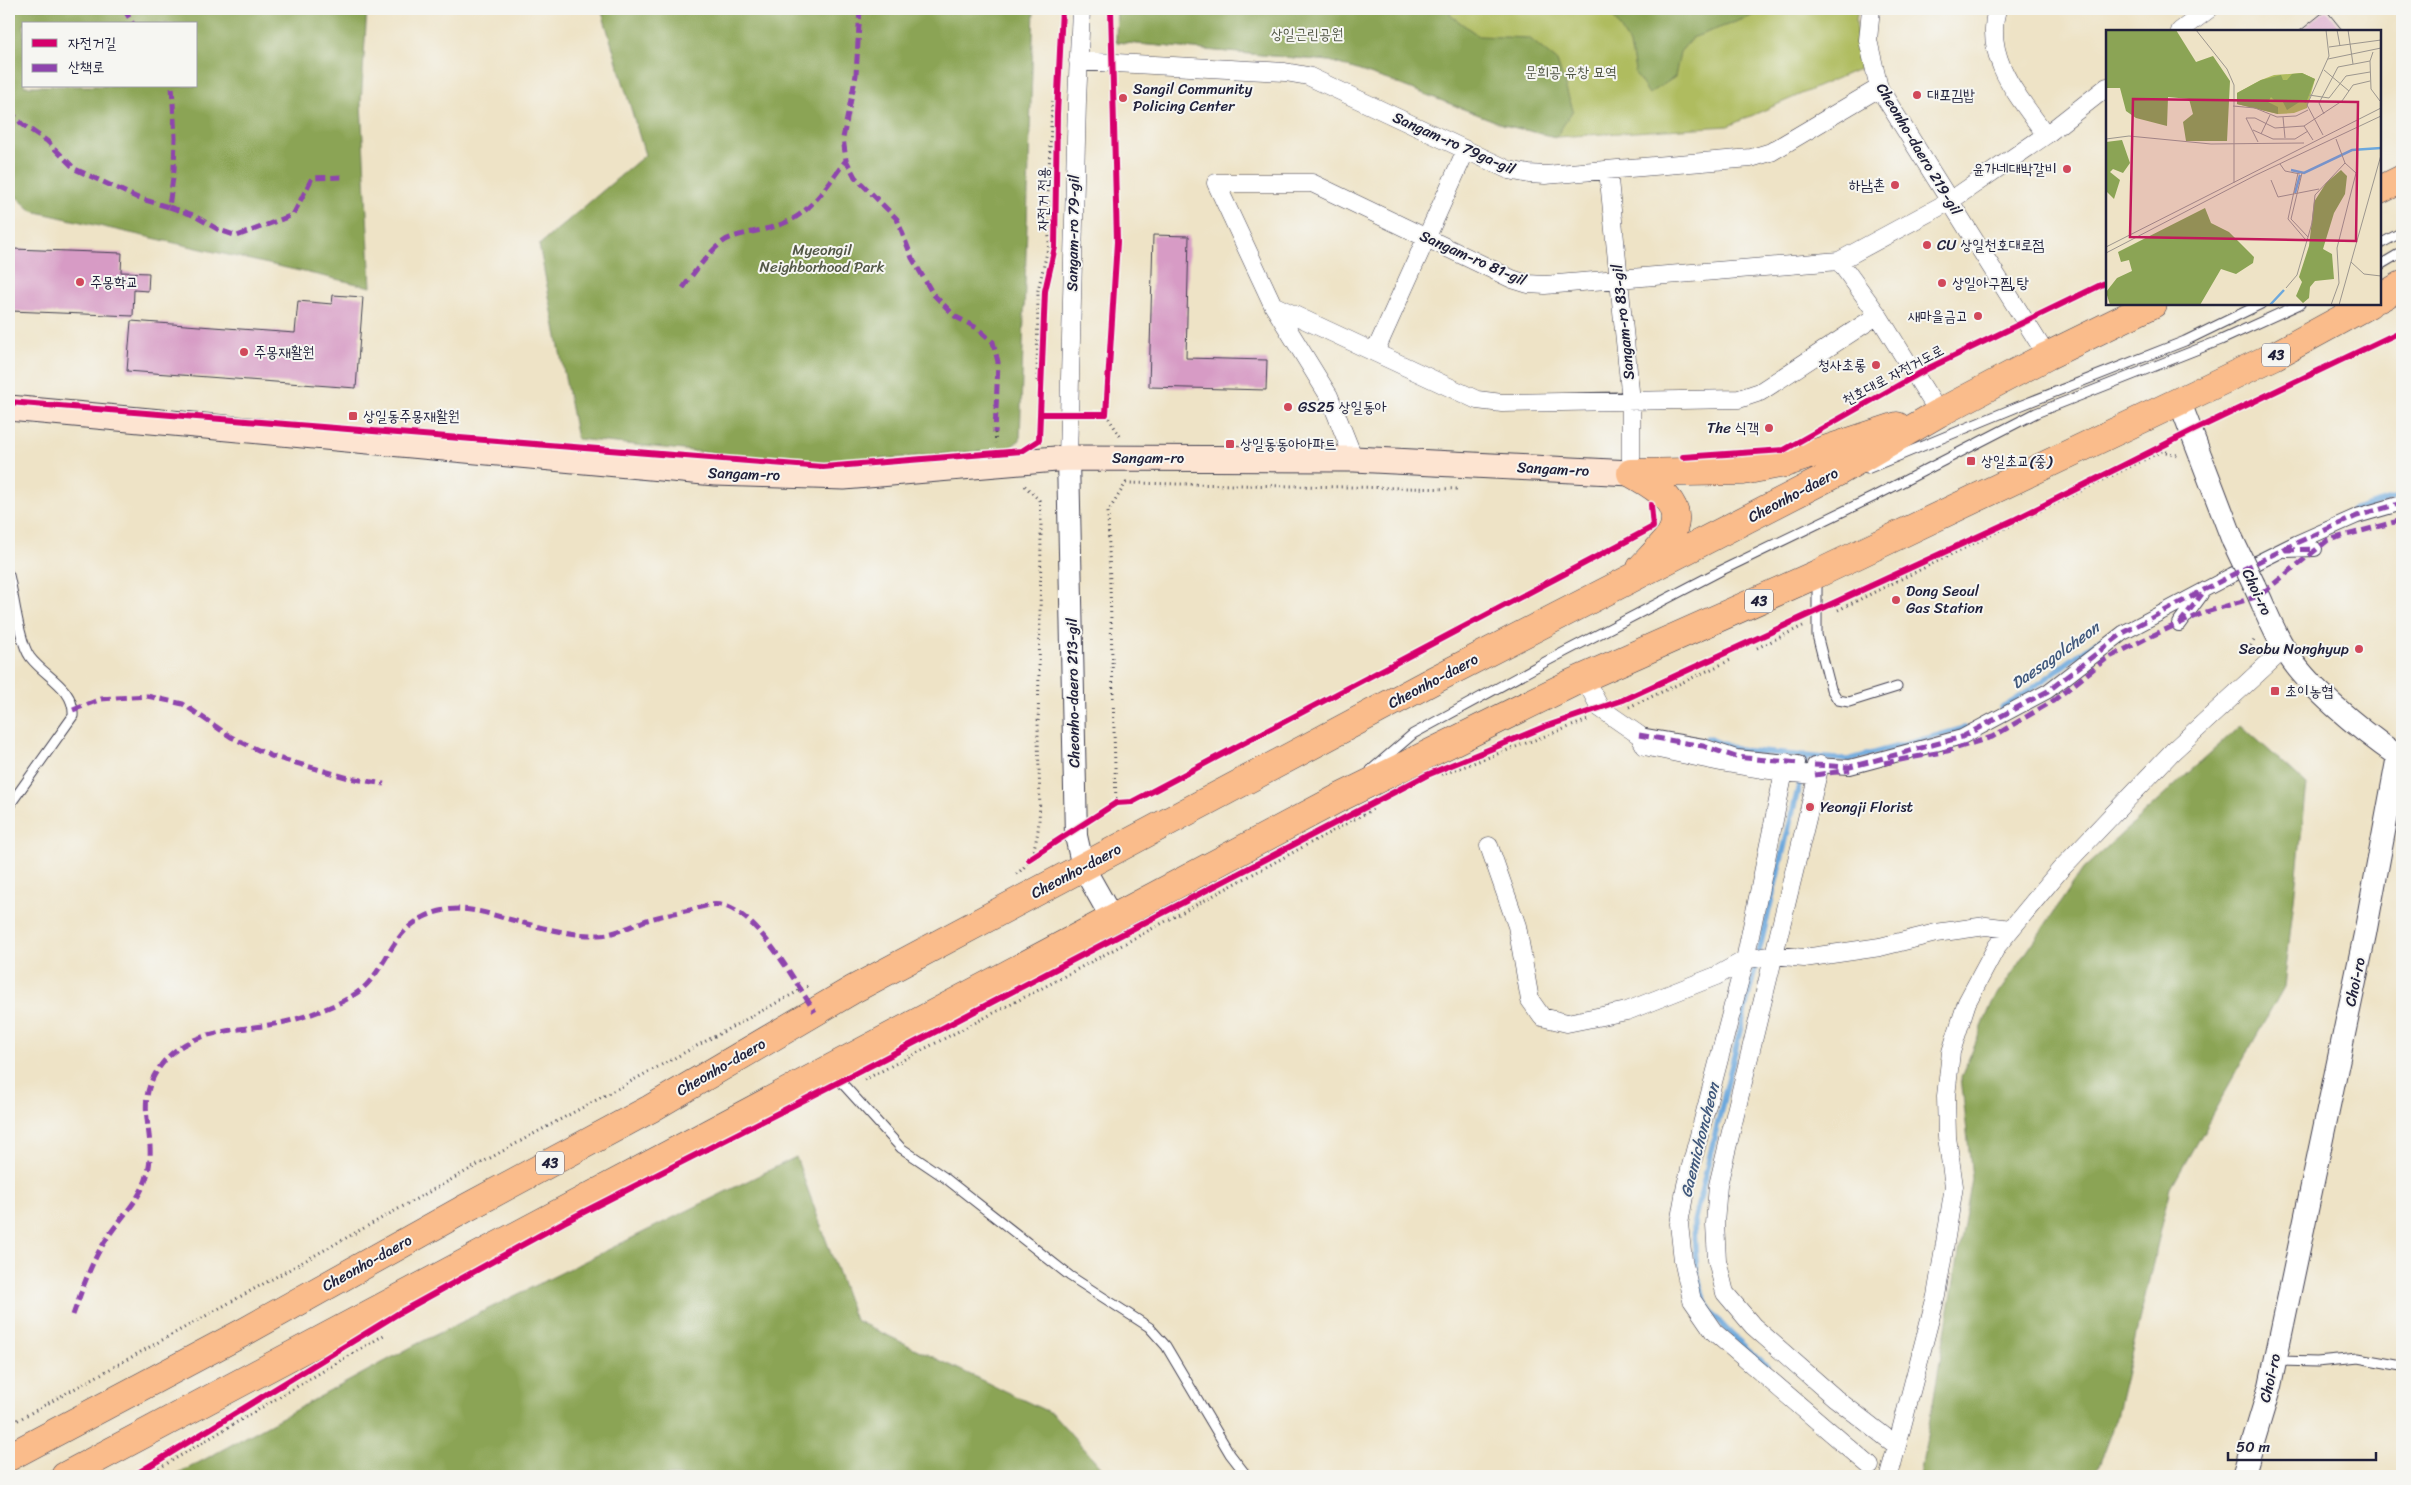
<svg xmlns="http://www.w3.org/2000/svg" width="2411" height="1485" font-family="Sriracha,'Poor Story',sans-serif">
<rect width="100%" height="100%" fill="#f6f6f2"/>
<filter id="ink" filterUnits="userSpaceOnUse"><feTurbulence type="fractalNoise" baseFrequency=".02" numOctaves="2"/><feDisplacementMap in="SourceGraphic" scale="10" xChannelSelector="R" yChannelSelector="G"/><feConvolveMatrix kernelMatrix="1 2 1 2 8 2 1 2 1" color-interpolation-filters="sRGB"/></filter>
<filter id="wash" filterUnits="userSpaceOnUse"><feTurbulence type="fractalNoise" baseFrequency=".0096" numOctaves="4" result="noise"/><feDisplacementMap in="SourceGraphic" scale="20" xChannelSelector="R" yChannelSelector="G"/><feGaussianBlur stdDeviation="1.12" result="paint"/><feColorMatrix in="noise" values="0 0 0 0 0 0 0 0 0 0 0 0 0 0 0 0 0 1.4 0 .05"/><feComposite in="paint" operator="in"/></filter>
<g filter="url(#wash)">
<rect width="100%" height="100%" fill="#eee3c6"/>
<path fill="#afbc5e" stroke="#686f4c" d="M 1117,9 L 1858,9 L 1856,20 L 1861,68 L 1728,126 L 1556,137 L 1508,126 L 1388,80 L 1330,61 L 1116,42 Z"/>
<path fill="#8ba455" stroke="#566348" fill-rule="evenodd" d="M 9,9 L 367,9 L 361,103 L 371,287 L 32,211 L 9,190 ZM 24,24 L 196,24 L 196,86 L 24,86 Z
M 601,9 L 1034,9 L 1020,440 L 1008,449 L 818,464 L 577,439 L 539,245 L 645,155 Z
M 1117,9 L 1452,9 L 1450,15 L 1479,36 L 1529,38 L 1557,61 L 1573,110 L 1556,137 L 1508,126 L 1388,80 L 1330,61 L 1116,42 Z
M 1609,9 L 1771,9 L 1692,38 L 1680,52 L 1675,77 L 1649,94 L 1636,75 L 1630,45 Z
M 2241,725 L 2307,785 L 2284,987 L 2171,1188 L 2114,1426 L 2095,1476 L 1920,1476 L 1972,1178 L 1961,1077 L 1992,1003 L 2083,869 Z
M 796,1157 L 855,1320 L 1053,1414 L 1109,1476 L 174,1476 L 415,1345 Z"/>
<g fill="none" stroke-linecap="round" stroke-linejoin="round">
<path stroke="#6ca8dd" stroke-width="5.5" d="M 2352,511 L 2402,496
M 2002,708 C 2043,685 2077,651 2118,629
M 1707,738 L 1739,750 L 1848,760 L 1965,728
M 1767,1366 C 1747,1348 1714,1323 1704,1298 C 1695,1275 1695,1247 1694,1222 L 1806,756"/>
</g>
<g id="blocks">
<path fill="#d79bc5" d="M 2326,10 L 2343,31 L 2300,31 Z
M 1153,235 L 1189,236 L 1186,358 L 1267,360 L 1266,390 L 1149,387 Z
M 13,249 L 122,253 L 121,272 L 149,273 L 148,291 L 134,290 L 133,316 L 11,311 Z
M 333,295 L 363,297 L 356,388 L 127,371 L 131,321 L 295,333 L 298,301 L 332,304 Z"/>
</g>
</g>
<g filter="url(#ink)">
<use href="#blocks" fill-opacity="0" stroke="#413f50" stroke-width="1"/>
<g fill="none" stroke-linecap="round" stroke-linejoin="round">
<g stroke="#413f50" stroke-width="11">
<path id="service" d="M 2380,244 L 2402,232
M 2380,265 L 2402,252
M 1867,469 L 2017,407 L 2185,341 L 2261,304
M 9,575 C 14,595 19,642 30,657 C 45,677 75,688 73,716 L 9,806
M 1817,577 L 1817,635 L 1831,689 L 1838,700 L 1849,702 L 1897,687
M 1371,770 L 1413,734 L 1547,661 L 1720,571 L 1873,497 L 2036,413 L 2221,340 L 2300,304
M 831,1071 L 901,1148 L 944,1177 L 1070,1276 L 1149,1327 L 1166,1346 L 1230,1454 L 1247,1476
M 2275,1361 L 2317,1362 L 2358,1358 L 2402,1366"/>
</g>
<g stroke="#413f50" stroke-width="16">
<path id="pedestrian" d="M 2286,550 L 2315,549
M 2179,624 L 2201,594
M 1639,735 L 1703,746 L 1736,757 L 1798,763
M 1814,765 L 1850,767 L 1962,737 L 2048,691 L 2123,633 L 2232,575 L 2296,543 L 2357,516 L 2402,503"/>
</g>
<g stroke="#413f50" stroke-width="19">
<path id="minor" d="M 1871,9 L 1868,40 L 1879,88 L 2047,356
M 1997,9 C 1983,58 2019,97 2046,135
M 2180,31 L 2209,9
M 1078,61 L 1285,72 L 1308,76 L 1509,170 L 1529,174 L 1545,175 L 1751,158 L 1771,152 L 1879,88
M 1608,170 L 1631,401 L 1631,473
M 1839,261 L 1878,315 L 1939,413
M 1273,305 L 1477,400 L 1502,403 L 1739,399 L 1760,392 L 1878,315
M 1375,352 L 1466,150
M 1068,458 L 1077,101 L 1081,9
M 1354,459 L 1329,396 L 1273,305 L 1216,183 L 1312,183 L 1512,279 L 1528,284 L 1545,285 L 1839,261 L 1950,201 L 2046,135 L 2107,87
M 1584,677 L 1600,708 L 1639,735 L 1645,746 C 1701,758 1757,771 1815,775
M 1786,762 L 1745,960 L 1686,1185 L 1679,1224 L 1683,1260 L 1692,1300 L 1714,1332 L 1870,1466
M 1820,765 L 1718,1185 L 1715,1224 L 1717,1260 L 1725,1293 L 1753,1326 L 1835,1398 L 1897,1446
M 1489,846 L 1517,926 L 1530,1000 L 1542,1017 L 1567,1023 L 1627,1011 L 1716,976 L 1745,960 L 1773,955 L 1804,958 L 1880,947 L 1936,933 L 1986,926 L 2011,929
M 1889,1476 L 1936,1296 L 1945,1243 L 1954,1186 L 1947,1137 L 1946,1096 L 1951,1052 L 1967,1002 L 1997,946 L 2060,870 L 2173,751 L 2284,649"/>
</g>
<g stroke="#413f50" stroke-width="24">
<path id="tertiary" d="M 2179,400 L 2233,541
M 1068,458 L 1076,836 L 1083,867 L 1113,920
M 2243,1476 L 2270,1386 L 2365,934 L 2398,756 C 2362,731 2305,686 2284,648 C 2272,628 2264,606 2254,585"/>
</g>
<g stroke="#413f50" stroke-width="27">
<path id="secondary" d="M 9,408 L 715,473 L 844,477 L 1068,458 L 1354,459 L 1631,473"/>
</g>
<g stroke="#413f50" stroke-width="29">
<path id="primary" d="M 2380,190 L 2402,179
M 2380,298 L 2402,285
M 1631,473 L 1743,471 L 1785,463 L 1897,426
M 1631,473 C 1651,485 1684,500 1673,530 C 1669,540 1649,559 1641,568
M 9,1457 L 246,1331 L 466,1208 L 650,1109 L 854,989 L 1434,680 L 1838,472 L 1939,413 L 2047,356 L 2153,304
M 65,1476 L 1337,799 L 1572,683 L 1817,574 L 2274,356 L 2369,304"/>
</g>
<path stroke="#413f50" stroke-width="3" stroke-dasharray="1 4" stroke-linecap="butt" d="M 1058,9 L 1061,18
M 1042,389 L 1037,383 L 1038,290 L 1049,244 L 1048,194 L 1052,103 L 1058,94
M 1106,414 L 1120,436
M 995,433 L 996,443
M 1838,610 L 2162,451 L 2177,455
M 1757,648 L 1803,626
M 2248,650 L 2255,639
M 1629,707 L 1733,659
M 1441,775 L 1588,720
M 1116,803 L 1108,512 L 1126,483 L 1460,489
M 1016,874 C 1032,865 1038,838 1039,820 C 1041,791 1038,761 1038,732 C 1039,660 1041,587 1041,514 L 1039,500 L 1023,484
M 864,1080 L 1050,984 L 1373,809
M 9,1425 L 537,1132 L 808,986
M 146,1476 L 384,1335"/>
<use href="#service" stroke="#fff" stroke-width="9"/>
<use href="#pedestrian" stroke="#fff" stroke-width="14"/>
<use href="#minor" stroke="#fff" stroke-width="18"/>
<use href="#tertiary" stroke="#fff" stroke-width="22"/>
<use href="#secondary" stroke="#fde4d1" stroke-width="25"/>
<use href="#primary" stroke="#fabc8b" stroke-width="28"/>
<g stroke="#413f50" stroke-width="24" stroke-linecap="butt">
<path id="tertiary-bridge" d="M 2233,541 L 2254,585"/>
</g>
<use href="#tertiary-bridge" stroke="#fff" stroke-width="22"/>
<path stroke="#8e44ad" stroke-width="5" stroke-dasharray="10 5" stroke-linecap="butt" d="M 124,9 L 133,24
M 860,9 L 856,75 L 843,138 L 846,160 L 855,177 L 897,219 L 912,258 L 933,294 L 956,317 L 977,328 L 993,342 L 998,362 L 995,433
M 9,110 L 22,124 L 47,141 L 75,169 L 138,198 L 169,207 L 174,170 L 175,137 L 172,86
M 169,207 L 193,215 L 219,230 L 237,236 L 293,215 L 312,178 L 345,177
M 683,288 C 692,275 716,242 730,238 C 752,230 778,230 799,215 C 817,203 833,177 846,160
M 2285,550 L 2315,549
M 2179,624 L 2202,594
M 73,710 L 101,699 L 147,696 L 183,704 L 231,737 L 271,756 L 349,778 L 384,784
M 1639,735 L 1703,746 L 1736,757 L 1798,763
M 1884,763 L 1947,751 L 1992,737 L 2053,701 L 2106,659 L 2149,637 L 2203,613 L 2259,596 L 2328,540 L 2402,520
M 1814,765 L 1850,767 L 1962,737 L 2048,691 L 2123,633 L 2232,575 L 2296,543 L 2357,516 L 2402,503
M 1815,775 L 1850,770
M 73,1315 C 82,1290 90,1265 104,1243 C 118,1219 142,1200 148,1172 C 158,1128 128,1101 167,1058 C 197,1027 246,1031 285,1022 C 298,1019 312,1014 325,1009 C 340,1003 358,995 369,982 C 390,958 394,931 426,916 C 457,902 482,912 512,920 C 539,927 571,936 599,935 C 616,934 629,927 644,921 C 659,916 675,913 690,910 C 702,907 713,902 725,906 C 761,918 795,982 815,1012"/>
<g stroke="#f6f6f2" stroke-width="9">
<path id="cycleway" d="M 9,402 L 823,467 L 1022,451 L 1039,440 L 1045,291 L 1055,247 L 1057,114 L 1062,9
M 1041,414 L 1106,414 L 1117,242 L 1111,9
M 1683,457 L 1784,450 L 1929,368 L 2107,282
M 1029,859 L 1116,803 L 1132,802 L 1653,527 L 1651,505
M 133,1476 L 399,1313 L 564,1222 L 841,1081 L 1427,775 L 1544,727 L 1623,700 L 2016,519 L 2192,431 L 2402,331"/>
</g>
<use href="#cycleway" stroke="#d6006c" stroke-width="6"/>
</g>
</g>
<g fill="#d1495b" stroke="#f6f6f2" stroke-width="2">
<circle cx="1917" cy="95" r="5"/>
<circle cx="1123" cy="98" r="5"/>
<circle cx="2067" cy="169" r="5"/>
<circle cx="1895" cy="185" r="5"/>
<circle cx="1927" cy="245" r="5"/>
<circle cx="80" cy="282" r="5"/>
<circle cx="1942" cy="283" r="5"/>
<circle cx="1978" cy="316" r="5"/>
<circle cx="244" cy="352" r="5"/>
<circle cx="1876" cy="365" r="5"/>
<circle cx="1288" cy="407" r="5"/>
<rect x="348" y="411" width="10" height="10" rx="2.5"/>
<circle cx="1769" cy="428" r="5"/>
<rect x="1225" y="439" width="10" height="10" rx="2.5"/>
<rect x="1966" y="456" width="10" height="10" rx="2.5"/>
<circle cx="1896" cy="600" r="5"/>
<circle cx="2359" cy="649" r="5"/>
<rect x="2270" y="686" width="10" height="10" rx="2.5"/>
<circle cx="1810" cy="807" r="5"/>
</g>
<g text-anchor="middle" stroke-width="4" stroke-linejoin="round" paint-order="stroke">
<g fill="#f6f6f2" stroke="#626272" stroke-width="1">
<rect x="2262" y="343.5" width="28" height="23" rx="4"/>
<rect x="1745" y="589.5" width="28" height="23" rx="4"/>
<rect x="536" y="1151.5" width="28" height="23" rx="4"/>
</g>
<g font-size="14" font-weight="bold" fill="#22223b">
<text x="2276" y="360">43</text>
<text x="1759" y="606">43</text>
<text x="550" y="1168">43</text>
</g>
<g font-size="15" fill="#535847" stroke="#f6f6f2">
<text x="1307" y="39">상일근린공원</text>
<text x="1571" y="77">문희공 유창 묘역</text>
<text x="822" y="255">Myeongil<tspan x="822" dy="17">Neighborhood Park</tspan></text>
</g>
<g font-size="15" fill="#22223b" stroke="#f6f6f2" text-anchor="start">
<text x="1133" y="94">Sangil Community<tspan x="1133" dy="17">Policing Center</tspan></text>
<text x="1927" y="100">대포김밥</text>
<text x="2057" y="174" text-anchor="end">윤가네대박갈비</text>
<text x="1885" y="190" text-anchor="end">하남촌</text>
<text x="1937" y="250">CU 상일천호대로점</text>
<text x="90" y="287">주몽학교</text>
<text x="1952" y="288">상일아구찜,탕</text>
<text x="1968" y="321" text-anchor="end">새마을금고</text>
<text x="254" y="357">주몽재활원</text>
<text x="1866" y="370" text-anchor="end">청사초롱</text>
<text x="1298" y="412">GS25 상일동아</text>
<text x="363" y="421">상일동주몽재활원</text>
<text x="1759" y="433" text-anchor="end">The 식객</text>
<text x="1240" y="449">상일동동아아파트</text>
<text x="1981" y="466">상일초교(중)</text>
<text x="1906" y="596">Dong Seoul<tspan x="1906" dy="17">Gas Station</tspan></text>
<text x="2349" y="654" text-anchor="end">Seobu Nonghyup</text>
<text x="2285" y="696">초이농협</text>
<text x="1820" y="812">Yeongji Florist</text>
</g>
<g font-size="15" fill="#22223b" stroke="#f6f6f2">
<text transform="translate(1454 143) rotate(24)" y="5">Sangam-ro 79ga-gil</text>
<text transform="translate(1919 149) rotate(59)" y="5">Cheonho-daero 219-gil</text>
<text transform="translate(1043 199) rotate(-89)" y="5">자전거 전용</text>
<text transform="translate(1073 233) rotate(-89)" y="5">Sangam-ro 79-gil</text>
<text transform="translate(1473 258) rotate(24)" y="5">Sangam-ro 81-gil</text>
<text transform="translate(1623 322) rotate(-96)" y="5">Sangam-ro 83-gil</text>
<text transform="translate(1893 375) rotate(-28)" y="5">천호대로 자전거도로</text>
<text x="1148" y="463">Sangam-ro</text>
<text transform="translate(1553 469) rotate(3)" y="5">Sangam-ro</text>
<text transform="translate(744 474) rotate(2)" y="5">Sangam-ro</text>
<text transform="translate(1793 495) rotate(-28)" y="5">Cheonho-daero</text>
<text transform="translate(2257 592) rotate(65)" y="5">Choi-ro</text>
<text transform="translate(1433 681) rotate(-28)" y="5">Cheonho-daero</text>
<text transform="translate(1073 693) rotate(-91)" y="5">Cheonho-daero 213-gil</text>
<text transform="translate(1076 871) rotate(-28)" y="5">Cheonho-daero</text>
<text transform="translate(2355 982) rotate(-78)" y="5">Choi-ro</text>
<text transform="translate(721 1067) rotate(-30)" y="5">Cheonho-daero</text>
<text transform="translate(367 1263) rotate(-29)" y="5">Cheonho-daero</text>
<text transform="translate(2270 1378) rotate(-77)" y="5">Choi-ro</text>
</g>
<g font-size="16" font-style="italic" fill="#40587c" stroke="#f6f6f2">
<text transform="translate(2055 655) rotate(-35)" y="6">Daesagolcheon</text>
<text transform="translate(1699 1140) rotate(-76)" y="6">Gaemichoncheon</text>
</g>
</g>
<g transform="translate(2106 30)">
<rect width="275" height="275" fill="#eee3c6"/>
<path d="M 196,43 L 209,49 L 201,78 L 188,83 L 172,84 L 131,74 L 131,63 L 155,50 L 168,45 Z" fill="#afbc5e"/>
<path d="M 0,0 L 70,0 L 90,32 L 107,26 L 124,51 L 121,111 L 80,111 L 77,92 L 87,84 L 83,69 L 62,67 L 61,96 L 30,88 L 20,81 L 14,58 L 0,58 ZM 196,43 L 209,49 L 200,73 L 195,71 L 181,80 L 176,70 L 169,71 L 165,67 L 162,72 L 172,77 L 172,84 L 131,74 L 131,63 L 155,50 L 175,45 L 177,50 L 181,50 L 186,44 ZM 16,110 L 24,133 L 17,143 L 7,139 L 4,142 L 14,150 L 8,169 L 0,161 L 0,112 ZM 235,140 L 241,146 L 239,164 L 228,183 L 217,219 L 226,224 L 228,249 L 209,251 L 204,257 L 203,268 L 197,273 L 190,266 L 196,252 L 193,247 L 203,216 L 208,172 L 220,153 ZM 99,178 L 105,193 L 123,202 L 148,227 L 147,233 L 130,244 L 115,239 L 94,275 L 4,275 L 0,262 L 11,248 L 26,241 L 23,230 L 15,232 L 12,222 Z" fill="#8ba455"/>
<path fill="none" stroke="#6ca8dd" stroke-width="2.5" d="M 185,140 L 198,143 L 246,120 L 275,118M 189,163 L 194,145M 164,275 L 178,260"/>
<path fill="none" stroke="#9c968e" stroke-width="1" d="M 90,0 L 121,39 L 128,55 L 128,153M 231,0 L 234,16M 242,0 L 247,34M 223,17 L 275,10M 267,22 L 264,31 L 265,59 L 274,71M 222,29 L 275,18M 218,40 L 243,61M 203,65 L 223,68 L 240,46 L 264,42M 127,76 L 149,78 L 171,87 L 190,86 L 202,80M 218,84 L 213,73 L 232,37 L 264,31M 177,87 L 179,108M 198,96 L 207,110M 147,100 L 167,109 L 189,109 L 202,101M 155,104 L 164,85M 217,105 L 201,75 L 223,26 L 220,0M 0,109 L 23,106 L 105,114 L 198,113M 152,112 L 140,88 L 149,88 L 169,98 L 198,96 L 236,71 L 247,55 L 264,51M 174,134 L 179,141 L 194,144M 192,143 L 182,189 L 199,209M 196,143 L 185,189 L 202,207M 165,150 L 172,167 L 213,159M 0,217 L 275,78M 0,223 L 150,145 L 275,86M 245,232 L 258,244 L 275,246M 180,258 L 191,245 L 206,193 L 209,165 L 239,133M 225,275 L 233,253 L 231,218 L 250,143 L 239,133 L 230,109M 233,275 L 275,125"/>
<path fill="#c2185b" fill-opacity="0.15" stroke="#c2185b" stroke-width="2.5" d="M 27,69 L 252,72 L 250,211 L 24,207 Z"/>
<rect width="275" height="275" fill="none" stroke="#22223b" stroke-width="2.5"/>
</g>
<rect width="2411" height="1485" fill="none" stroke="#f6f6f2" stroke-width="30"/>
<rect x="22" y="22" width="175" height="65" fill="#f6f6f2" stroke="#a1a1a9"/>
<rect x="32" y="39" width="25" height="8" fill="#d6006c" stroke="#a1a1a9"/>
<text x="68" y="48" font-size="15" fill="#22223b">자전거길</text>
<rect x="32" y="64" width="25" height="8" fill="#8e44ad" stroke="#a1a1a9"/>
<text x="68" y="72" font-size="15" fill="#22223b">산책로</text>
<path d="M2228 1452v8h148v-8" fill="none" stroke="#22223b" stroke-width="2.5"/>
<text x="2236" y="1452" font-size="15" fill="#22223b" stroke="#f6f6f2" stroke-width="4" paint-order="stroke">50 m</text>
</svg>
